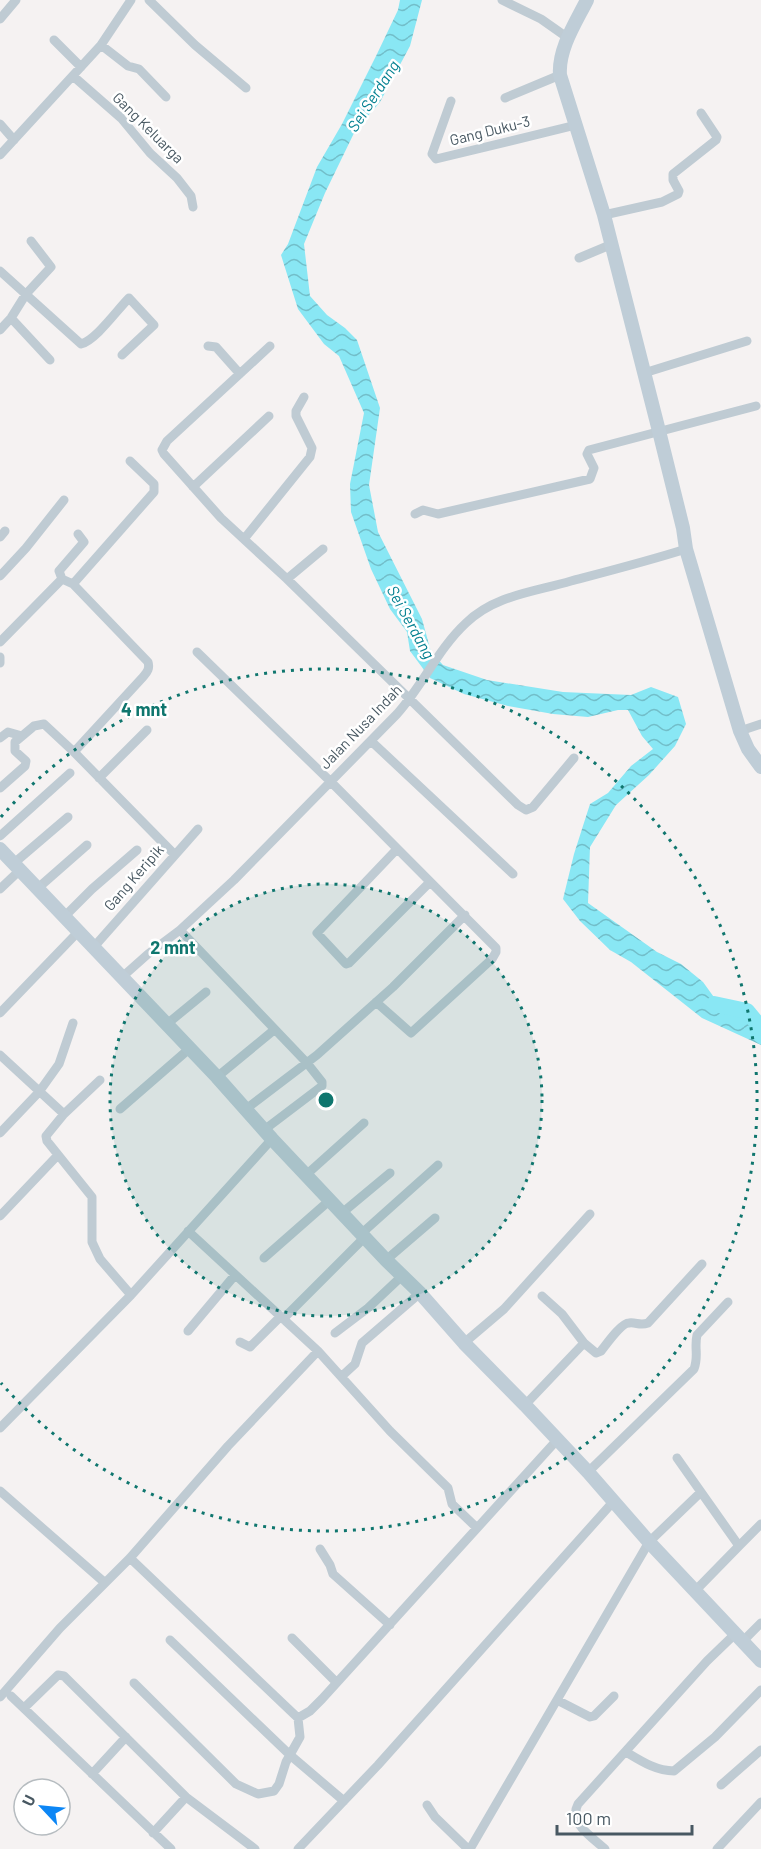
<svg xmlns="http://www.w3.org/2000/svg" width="761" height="1849" font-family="Barlow,sans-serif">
<defs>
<pattern id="water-waves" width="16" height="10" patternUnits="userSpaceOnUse" patternTransform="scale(1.5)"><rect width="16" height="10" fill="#89e7f4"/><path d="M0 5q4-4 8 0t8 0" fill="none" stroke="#72bec9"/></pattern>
</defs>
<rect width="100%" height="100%" fill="#f5f2f2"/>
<path fill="url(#water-waves)" d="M 400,0 L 422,0 L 410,46 L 380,102 L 355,131 L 325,193 L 304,244 L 310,296 L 327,315 L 345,328 L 357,340 L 380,408 L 369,485 L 378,532 L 422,619 L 431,652 L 443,665 L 487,680 L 563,692 L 631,695 L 651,687 L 678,697 L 686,724 L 675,746 L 649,775 L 616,805 L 590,847 L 588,903 L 657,952 L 681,964 L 703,982 L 716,1000 L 744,1013 L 761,1018 L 761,1045 L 702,1018 L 631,962 L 610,950 L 580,921 L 563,899 L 574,854 L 590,804 L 608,793 L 631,766 L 653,749 L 642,736 L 628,710 L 618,710 L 588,717 L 553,714 L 508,706 L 464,694 L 430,678 L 410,651 L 407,632 L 390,609 L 371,569 L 351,512 L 350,484 L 364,413 L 339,356 L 324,344 L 298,309 L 281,255 L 288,244 L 317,167 L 342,124 L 377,54 L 398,10 Z"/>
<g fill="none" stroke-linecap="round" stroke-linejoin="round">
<path stroke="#89e7f4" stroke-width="16" d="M 714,1004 L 747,1011 L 761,1028"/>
<path stroke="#bfcbd3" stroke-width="9" d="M 149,0 L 195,45 L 246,88
M 502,0 L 541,19 L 568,38
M 0,19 L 16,0
M 54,40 L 81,67
M 101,45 L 128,66 L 139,69 L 166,97
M 73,76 L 121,118 L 150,153 L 177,178 L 191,196 L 193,207
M 505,98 L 560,75
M 451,101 L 432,154 L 436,159 L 576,125
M 0,124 L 14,140
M 0,155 L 101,45 L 131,0
M 604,215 L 662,202 L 678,194 L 679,191 L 673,180 L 673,174 L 716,140 L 717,137 L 701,113
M 579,258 L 610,245
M 0,271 L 81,344 C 96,340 117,310 129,298 L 154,325 L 122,355
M 11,318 L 50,360
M 0,330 L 11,318 L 26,294 L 51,267 L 31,241
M 208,346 L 216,347 L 240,374
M 270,346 L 167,441 L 162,450 L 164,454 L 221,518 L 287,579 L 518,805 L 526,810 L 533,807 L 574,758
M 644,373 L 747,341
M 193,487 L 269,416
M 415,514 L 423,510 L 438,514 L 590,479 L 594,468 L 587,454 L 589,450 L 756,406
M 0,537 L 5,531
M 244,539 L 310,457 L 312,448 L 296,416 L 296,411 L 304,397
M 0,576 L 26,548 L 64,500
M 62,579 L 73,584 L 148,662 C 150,669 147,672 143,677 L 74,752
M 62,579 L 59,571 L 84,542 L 78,534
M 287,579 L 323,549
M 73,584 L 154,492 L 154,484 L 130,461
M 0,642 L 62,579
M 197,652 L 330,781 L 496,948 L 496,952 L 492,959 L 411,1033 L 376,1002
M 0,657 L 0,663
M 740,731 L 761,724
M 0,738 L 8,732 L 22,736
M 371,741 L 513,874
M 99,778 L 147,730
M 0,788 L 25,766 L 26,761 L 15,751 L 15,742 L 34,726 L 44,724 L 74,752 L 175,855
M 0,836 L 70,773
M 397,849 L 317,933 L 346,964 L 349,963 L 430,882
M 13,864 L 68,817
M 38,888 L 87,845
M 0,889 L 19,871
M 65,916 L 92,889 L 137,850
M 180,930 L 307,1063 L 322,1082 L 322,1086 L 264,1130
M 93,948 L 198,829
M 121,978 L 148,954 L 180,930 L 234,880 L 397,714 C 423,685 438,649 466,623 C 495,595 534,592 571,581 C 609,571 648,561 686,549
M 0,1013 L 78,932
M 167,1024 L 206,992
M 0,1055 L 64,1114 L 100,1080
M 217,1077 L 274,1030
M 120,1109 L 189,1049
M 246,1109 L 317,1055 L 393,987 L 465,915
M 64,1114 L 46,1136 L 47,1141 L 92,1197 L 92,1242 L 100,1259 L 131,1295
M 0,1133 L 39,1092 L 59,1064 L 73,1023
M 306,1175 L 364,1123
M 342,1213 L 390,1173
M 0,1216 L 57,1156
M 188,1231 L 318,1351 L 390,1431 L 448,1488 L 452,1504 L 477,1528
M 362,1233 L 438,1165
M 264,1258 L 330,1200
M 386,1260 L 435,1218
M 283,1319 L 365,1237
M 188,1331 L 235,1275
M 335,1333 L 368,1308 L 402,1276
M 240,1342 L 250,1347 L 280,1317
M 464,1343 L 504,1309 L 590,1214
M 584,1343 L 596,1353 L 601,1351 C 606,1345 621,1323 629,1323 C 636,1322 640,1326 648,1323 L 702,1264
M 342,1376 L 355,1364 L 362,1343 L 420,1293
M 525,1405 L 584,1343 L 562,1314 L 542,1296
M 0,1428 L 131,1295 L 272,1139
M 677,1458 L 739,1546 L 695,1591
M 588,1472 L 694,1369 C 699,1356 694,1348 697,1335 L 728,1302
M 0,1491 L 104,1582
M 739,1546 L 761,1524
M 320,1549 L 330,1565 L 333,1574 L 390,1625
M 130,1558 L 298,1718 L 310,1711 L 322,1699 L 557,1440
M 292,1638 L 336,1682
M 170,1640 L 290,1755 L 344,1801
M 742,1642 L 761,1623
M 134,1683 L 236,1784 L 258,1794 L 274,1791 L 279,1784 L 286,1762 L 300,1737 L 298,1718
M 11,1696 L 171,1849
M 0,1697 L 60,1628 L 130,1558 L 228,1446 L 318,1351
M 557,1700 L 590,1717 L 594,1716 L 614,1696
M 24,1708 L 58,1675 L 64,1676 L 186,1797 L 255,1849
M 626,1752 C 641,1761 656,1771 674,1771 L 715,1737 L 761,1690
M 92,1774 L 126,1737
M 721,1785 L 761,1750
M 427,1805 L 435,1817 L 468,1849
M 153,1833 L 186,1797
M 298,1849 L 378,1765 L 613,1502
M 470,1849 L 649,1542 L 701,1492
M 605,1849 C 592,1837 568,1823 578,1804 L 707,1661 L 735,1634
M 717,1849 L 761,1802"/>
<path stroke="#bfcdd7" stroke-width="14" d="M 587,0 C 576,22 558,49 560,75 L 604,215 L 659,431 L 683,528 L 686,549 L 740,731 L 748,749 L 761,767
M 0,849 L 217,1077 L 272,1139 L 386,1260 L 420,1293 L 464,1343 L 525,1405 L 588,1472 L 649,1542 L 761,1661"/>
</g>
<circle cx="326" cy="1100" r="216" fill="#0f766e" fill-opacity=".12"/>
<g fill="none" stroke="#0f766e" stroke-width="3" stroke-dasharray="3 6">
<circle cx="326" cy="1100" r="216"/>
<path d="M1 817A431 431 0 1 1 1 1383"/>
</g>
<g text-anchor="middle" stroke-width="5" stroke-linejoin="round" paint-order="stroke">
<g font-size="15" fill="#485862" stroke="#fff">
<text transform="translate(148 128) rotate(45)" y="5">Gang Keluarga</text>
<text transform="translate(490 131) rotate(-14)" y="5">Gang Duku-3</text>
<text transform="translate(361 727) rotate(-46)" y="5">Jalan Nusa Indah</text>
<text transform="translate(134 878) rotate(-49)" y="5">Gang Keripik</text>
</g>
<g font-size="16" font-style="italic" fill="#048191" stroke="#fff">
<text transform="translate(373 96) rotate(-57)" y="6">Sei Serdang</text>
<text transform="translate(411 622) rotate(61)" y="6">Sei Serdang</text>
</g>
</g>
<circle cx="326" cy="1100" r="9" fill="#0f766e" stroke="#fff" stroke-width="3"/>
<g font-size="18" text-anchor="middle" font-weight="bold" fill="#0f766e" stroke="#fff" stroke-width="5" stroke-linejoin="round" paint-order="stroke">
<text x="144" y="716">4 mnt</text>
<text x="173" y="954">2 mnt</text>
</g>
<g transform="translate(42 1807) rotate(296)"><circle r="28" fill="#ffffff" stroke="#b6bcc0" stroke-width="1.5"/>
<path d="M0-4.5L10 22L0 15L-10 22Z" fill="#0c86f5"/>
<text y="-9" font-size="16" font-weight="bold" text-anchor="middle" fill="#485862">U</text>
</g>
<path d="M557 1825v9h135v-9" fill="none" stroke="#485862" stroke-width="3"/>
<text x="566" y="1825" font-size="18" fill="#485862" stroke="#ffffff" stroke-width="4.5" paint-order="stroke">100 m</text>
</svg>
